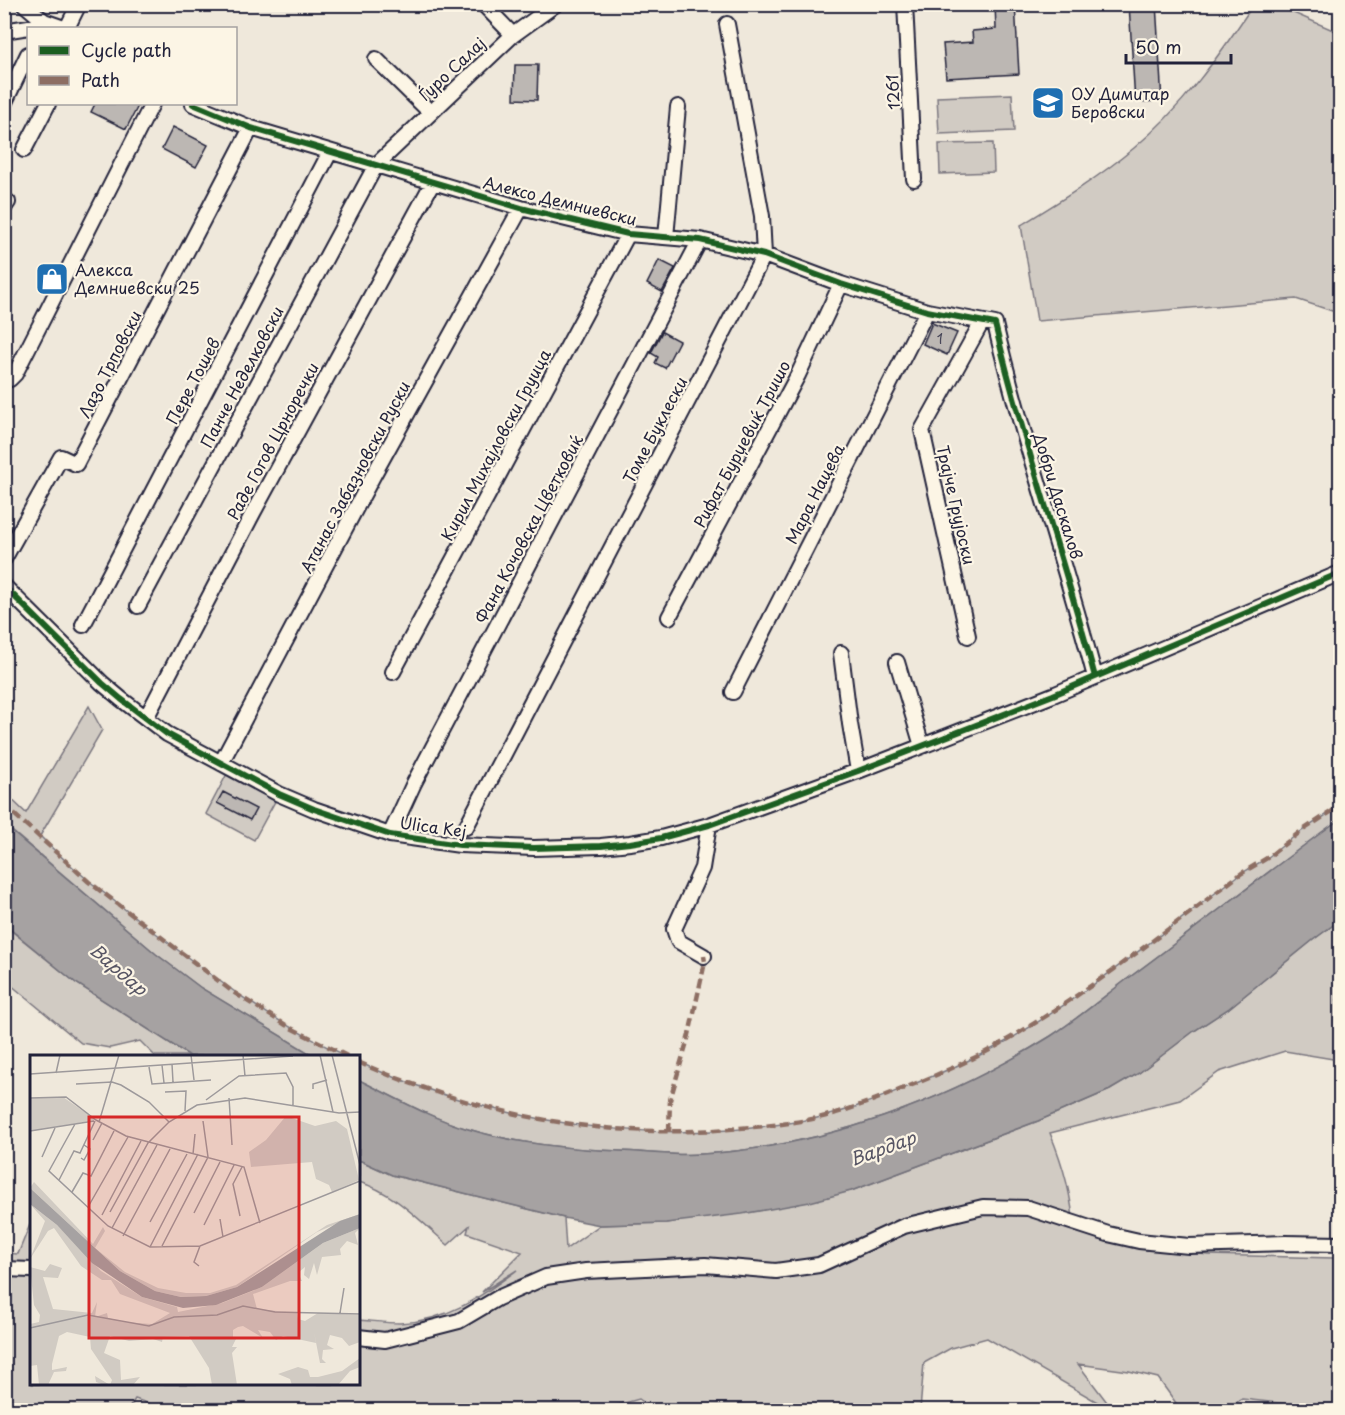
<svg xmlns="http://www.w3.org/2000/svg" width="1345" height="1415" font-family="'Playpen Sans',sans-serif">
<rect width="100%" height="100%" fill="#efe8db"/>
<filter id="ink" filterUnits="userSpaceOnUse"><feTurbulence type="fractalNoise" baseFrequency=".0167" numOctaves="2"/><feDisplacementMap in="SourceGraphic" scale="12" xChannelSelector="R" yChannelSelector="G"/><feConvolveMatrix kernelMatrix="1 2 1 2 8 2 1 2 1" color-interpolation-filters="sRGB"/></filter>
<g filter="url(#ink)">
<path fill="#d1cbc3" stroke="#7a767f" stroke-width="1.5" d="M 1253,5 L 1275,5 L 1340,33 L 1340,309 L 1332,311 L 1296,299 L 1037,321 L 1021,225 C 1060,201 1098,178 1134,148 C 1182,108 1219,56 1253,5 Z
M 1012,94 L 1014,131 L 939,134 L 937,97 Z
M 993,143 L 994,172 L 940,174 L 939,144 Z
M 89,706 L 102,730 L 40,836 C 73,870 110,898 148,927 C 211,976 274,1024 347,1056 L 314,1056 L 201,988 L 156,954 L 5,825 L 4,792 L 26,813 Z
M 230,768 L 279,794 L 254,840 L 206,814 Z
M 1340,806 L 1340,819 C 1269,870 1201,925 1130,977 C 1104,996 1079,1018 1051,1036 C 947,1101 825,1147 702,1154 C 675,1156 647,1152 620,1151 C 569,1149 517,1144 468,1129 C 430,1118 394,1097 359,1080 L 358,1062 C 502,1126 663,1149 817,1118 C 849,1111 879,1098 909,1086 C 941,1073 975,1059 1005,1042 C 1088,994 1165,930 1242,873 L 1267,858 L 1300,832 Z
M 1340,920 L 1340,996 L 1337,1000 L 1340,1003 L 1340,1057 L 1333,1059 L 1285,1051 L 1219,1072 L 1180,1100 L 1050,1133 C 1063,1164 1072,1196 1074,1230 L 1153,1248 L 1208,1255 L 1334,1258 L 1334,1291 L 1340,1293 L 1340,1410 L 1310,1410 L 1296,1405 L 1242,1399 L 1223,1410 L 1181,1410 L 1158,1378 L 1129,1371 L 1078,1364 L 1113,1410 L 1111,1410 L 987,1338 L 951,1348 L 924,1363 L 920,1410 L 655,1410 L 639,1399 L 600,1410 L 513,1410 L 473,1406 L 472,1410 L 167,1410 L 135,1399 L 128,1410 L 8,1410 L 9,1407 L 4,1407 L 4,1253 L 18,1254 L 31,1222 L 32,1384 L 358,1384 L 359,1320 C 372,1321 387,1323 400,1323 C 448,1321 480,1297 517,1270 L 482,1292 L 522,1252 L 467,1233 L 469,1226 L 448,1245 C 421,1222 394,1192 359,1182 L 359,1160 L 392,1175 L 564,1218 L 566,1249 L 600,1225 L 666,1223 L 851,1191 L 1038,1121 L 1110,1090 L 1139,1073 L 1194,1031 L 1228,1009 L 1313,940 Z
M 4,925 L 76,983 L 190,1056 L 155,1056 L 140,1041 L 110,1048 L 81,1043 L 5,980 Z"/>
<path fill="#a6a2a2" stroke="#716f79" stroke-width="1.5" d="M 1340,819 L 1340,920 L 1313,940 L 1228,1009 L 1194,1031 L 1139,1073 L 1110,1090 L 1038,1121 L 851,1191 L 810,1202 L 742,1214 L 666,1223 L 600,1225 L 564,1218 L 392,1175 L 359,1160 L 359,1080 C 394,1097 430,1118 468,1129 C 517,1144 569,1149 620,1151 C 647,1152 675,1156 702,1154 C 825,1147 947,1101 1051,1036 C 1077,1019 1101,999 1126,980 C 1198,927 1268,871 1340,819 Z
M 4,825 L 156,954 L 201,988 L 314,1056 L 190,1056 L 76,983 L 5,925 Z"/>
<path fill="#bcb7b3" stroke="#22223b" stroke-width="1.5" d="M 995,4 L 1015,4 L 1019,74 L 946,78 L 943,44 L 973,42 L 972,31 L 996,29 Z
M 1129,4 L 1156,4 L 1162,101 L 1135,102 Z
M 515,65 L 538,65 L 537,100 L 514,99 Z
M 95,104 L 139,104 L 126,129 L 91,112 Z
M 173,127 L 208,145 L 196,167 L 162,149 Z
M 659,260 L 675,268 L 662,292 L 647,284 Z
M 932,323 L 957,333 L 947,355 L 923,344 Z
M 662,332 L 679,341 L 665,368 L 655,363 L 658,357 L 651,353 Z
M 223,792 L 256,809 L 250,820 L 217,803 Z"/>
<g fill="none" stroke-linecap="round" stroke-linejoin="round">
<g stroke="#22223b" stroke-width="18">
<path id="minor" d="M 24,4 L 44,21 L 64,28
M 483,4 L 513,35
M 905,4 L 914,179
M 67,28 L 79,4
M 4,31 L 41,25 L 44,21
M 376,59 L 430,112
M 4,104 L 28,54
M 193,104 L 251,128 L 521,208 L 628,234 L 700,240 L 764,255 L 841,284 L 927,311 L 995,324 C 1023,443 1064,559 1095,677
M 24,150 L 48,104
M 4,201 L 8,202 L 4,208
M 666,237 L 678,107
M 4,380 L 10,379 L 15,374 L 152,104
M 4,559 L 61,457 L 76,464 L 251,128
M 4,586 L 102,683 L 121,699 L 167,734 L 279,794 L 314,809 L 390,835 L 460,845 L 534,848 L 601,846 L 630,843 L 661,838 L 709,825 L 858,771 L 1053,695 L 1340,573
M 138,606 L 376,165 L 513,35 L 556,4
M 669,617 L 798,375 L 841,284
M 83,625 L 330,152
M 968,636 L 922,430 L 982,322
M 841,653 L 850,724 L 858,771
M 897,662 L 922,746
M 393,672 L 628,234
M 733,692 L 927,311
M 146,718 L 253,513 L 433,182
M 221,763 L 374,474 L 521,208
M 466,827 L 764,255 L 762,216 L 727,24
M 390,835 L 414,783 L 700,240
M 704,956 L 678,941 L 674,929 L 702,868 L 709,825
M 4,1269 L 32,1270
M 358,1337 L 385,1340 L 459,1321 L 498,1298 L 546,1277 L 586,1271 L 705,1265 L 776,1271 L 819,1265 L 904,1226 L 983,1207 L 1028,1208 L 1108,1234 L 1139,1241 L 1189,1246 L 1285,1243 L 1340,1244"/>
</g>
<use href="#minor" stroke="#fcf5e5" stroke-width="14"/>
<path stroke="#8d6e63" stroke-width="4.5" stroke-dasharray="9 4.5" stroke-linecap="butt" d="M 4,805 L 89,882 L 233,992 L 289,1027 L 347,1056
M 358,1062 C 478,1115 609,1141 740,1128 C 768,1126 795,1123 822,1117 C 857,1108 889,1094 922,1081 C 950,1069 979,1057 1005,1041 C 1088,993 1165,931 1242,873 L 1267,858 L 1300,832 L 1340,806
M 669,1132 L 670,1100 L 689,1035 L 705,962 L 704,956"/>
<g stroke="#fcf5e5" stroke-width="10">
<path id="cycleway" d="M 193,104 L 251,128 L 521,208 L 628,234 L 700,240 L 764,255 L 841,284 L 927,311 L 995,324 C 1023,443 1064,559 1095,677
M 4,586 L 102,683 L 121,699 L 167,734 L 279,794 L 314,809 L 390,835 L 460,845 L 534,848 L 601,846 L 630,843 L 661,838 L 709,825 L 858,771 L 1053,695 L 1340,573"/>
</g>
<use href="#cycleway" stroke="#1b5e20" stroke-width="6"/>
</g>
</g>
<defs>
<g id="school-square" transform="scale(1.725)"><rect x="-9" y="-9" width="18" height="18" rx="4" fill="#1f6fb2" stroke="#fcf5e5"/><path d="M0-5L7-2L0 1L-7-2ZM-4 1L0 2.5L4 1V4Q0 6-4 4Z" fill="#fff"/></g>
<g id="shop-square" transform="scale(1.725)"><rect x="-9" y="-9" width="18" height="18" rx="4" fill="#1f6fb2" stroke="#fcf5e5"/><path d="M-5-2.5h2.3a2.7 3.5 0 0 1 5.4 0H5L5.5 6h-11ZM-1.5-2.5h3a1.5 2.3 0 0 0-3 0Z" fill="#fff"/></g>
</defs>
<g fill-rule="evenodd">
<use href="#school-square" x="1048" y="103"/>
<use href="#shop-square" x="52" y="279"/>
</g>
<g text-anchor="middle" stroke-width="4.5" stroke-linejoin="round" paint-order="stroke">
<g font-size="14" fill="#484759">
<text x="940" y="344">1</text>
</g>
<g font-size="16" fill="#22223b" stroke="#fcf5e5">
<text transform="translate(452 69) rotate(-43)" y="6">Ѓуро Салај</text>
<text transform="translate(893 92) rotate(-93)" y="6">1261</text>
<text transform="translate(560 201) rotate(14)" y="6">Алексо Демниевски</text>
<text transform="translate(110 364) rotate(-63)" y="6">Лазо Трповски</text>
<text transform="translate(242 377) rotate(-62)" y="6">Панче Неделковски</text>
<text transform="translate(193 381) rotate(-62)" y="6">Пере Тошев</text>
<text transform="translate(655 430) rotate(-62)" y="6">Томе Буклески</text>
<text transform="translate(273 441) rotate(-62)" y="6">Раде Гогов Црноречки</text>
<text transform="translate(742 444) rotate(-62)" y="6">Рифат Бурџевиќ Тришо</text>
<text transform="translate(496 445) rotate(-62)" y="6">Кирил Михајловски Груица</text>
<text transform="translate(355 477) rotate(-62)" y="6">Атанас Забазновски Руски</text>
<text transform="translate(815 494) rotate(-63)" y="6">Мара Нацева</text>
<text transform="translate(1058 496) rotate(73)" y="6">Добри Даскалов</text>
<text transform="translate(956 505) rotate(77)" y="6">Трајче Грујоски</text>
<text transform="translate(529 529) rotate(-62)" y="6">Фана Кочовска Цветковиќ</text>
<text transform="translate(433 827) rotate(8)" y="6">Ulica Kej</text>
</g>
<g font-size="16" fill="#22223b" stroke="#fcf5e5" text-anchor="start">
<text x="1071" y="100">ОУ Димитар<tspan x="1071" dy="18">Беровски</tspan></text>
<text x="75" y="276">Алекса<tspan x="75" dy="18">Демниевски 25</tspan></text>
</g>
<g font-size="18" font-style="italic" fill="#575564" stroke="#fcf5e5">
<text transform="translate(118 970) rotate(41)" y="6">Вардар</text>
<text transform="translate(883 1149) rotate(-20)" y="6">Вардар</text>
</g>
</g>
<g transform="translate(30 1055)">
<rect width="330" height="330" fill="#efe8db"/>
<path d="M 33,42 L 66,65 L 0,76 L 0,43 ZM 256,61 L 285,71 L 306,66 L 317,74 L 329,125 L 302,137 L 299,130 L 286,124 L 282,107 L 221,112 L 219,97 L 236,85 ZM 4,127 L 63,189 L 73,172 L 75,176 L 65,193 L 95,217 L 128,233 L 156,238 L 180,238 L 206,230 L 297,170 L 330,159 L 287,177 L 207,232 L 176,241 L 151,242 L 125,236 L 90,216 L 0,133 ZM 0,149 L 27,170 L 71,216 L 112,242 L 147,252 L 148,257 L 192,248 L 232,232 L 293,188 L 330,173 L 325,178 L 328,190 L 317,186 L 310,194 L 311,200 L 292,202 L 287,220 L 284,208 L 279,224 L 274,220 L 275,212 L 268,218 L 272,226 L 260,226 L 223,239 L 227,254 L 267,258 L 268,264 L 275,266 L 288,258 L 330,260 L 330,287 L 319,291 L 312,283 L 300,280 L 297,290 L 304,294 L 293,295 L 292,304 L 296,308 L 290,308 L 284,277 L 286,288 L 253,281 L 246,285 L 240,277 L 228,275 L 233,283 L 213,271 L 208,272 L 203,275 L 203,284 L 207,282 L 202,292 L 207,292 L 202,298 L 207,330 L 182,330 L 179,313 L 159,281 L 133,282 L 132,287 L 123,284 L 99,286 L 80,281 L 74,298 L 90,305 L 91,325 L 110,322 L 103,330 L 74,330 L 66,327 L 65,321 L 80,330 L 82,325 L 61,294 L 60,282 L 37,277 L 29,281 L 22,309 L 22,315 L 37,312 L 36,316 L 24,317 L 18,330 L 9,330 L 7,310 L 0,311 L 0,269 L 9,267 L 10,260 L 4,250 L 0,212 L 15,216 L 20,209 L 32,213 L 28,223 L 13,222 L 23,254 L 62,258 L 67,247 L 65,262 L 77,258 L 78,263 L 94,267 L 122,269 L 140,258 L 90,239 L 81,225 L 72,225 L 51,211 L 24,173 L 18,176 L 0,204 L 15,166 ZM 330,303 L 330,312 L 320,316 L 308,330 L 262,330 L 260,324 L 248,319 L 268,312 L 278,315 L 280,322 L 288,322 L 312,316 Z" fill="#d1cbc3"/>
<path d="M 0,133 L 90,216 L 125,236 L 151,242 L 176,241 L 207,232 L 310,166 L 330,159 L 330,173 L 293,188 L 232,232 L 186,250 L 153,253 L 112,242 L 62,208 L 27,170 L 0,149 Z" fill="#a6a2a2"/>
<path fill="none" stroke="#9d999b" stroke-width="1.5" d="M 161,0 L 164,25M 213,0 L 215,21M 290,0 L 303,57M 302,0 L 330,110M 142,9 L 143,27M 132,10 L 134,28M 119,12 L 122,29 L 181,25M 26,18 L 30,0M 0,19 L 263,1M 46,29 L 82,27 L 91,30 L 119,47 L 139,67M 283,34 L 283,29 L 297,25M 135,37 L 156,36 L 155,56M 0,43 L 36,42 L 66,65 L 96,81 L 214,112 L 230,168M 199,43 L 202,90M 176,45 L 209,21 L 256,18 L 263,32 L 263,50M 69,67 L 89,0M 45,69 L 19,116 L 78,171 L 120,192 L 170,191 L 330,126M 0,76 L 64,66M 63,85 L 72,68M 163,99 L 165,79M 12,102 L 25,73M 51,103 L 54,105 L 60,94 L 54,90M 29,125 L 44,96 L 50,98 L 65,66M 42,137 L 53,118 L 61,121 L 84,76M 58,152 L 98,82M 80,157 L 118,88 L 139,67 L 167,50 L 215,43 L 309,58 L 330,57M 164,158 L 190,107M 72,160 L 111,86M 210,161 L 203,129 L 212,112M 190,164 L 193,182M 120,167 L 157,99M 174,170 L 204,110M 82,173 L 127,90M 93,181 L 140,94M 132,191 L 178,102 L 173,66M 120,192 L 168,99M 169,211 L 164,207 L 170,191M 310,258 L 314,233M 0,273 L 58,260 L 119,271 L 144,262 L 187,260 L 213,251 L 245,257 L 330,259"/>
<path fill="#d62828" fill-opacity="0.15" stroke="#d62828" stroke-width="3" d="M 59,62 L 269,62 L 269,283 L 59,283 Z"/>
<rect width="330" height="330" fill="none" stroke="#22223b" stroke-width="3"/>
</g>
<rect width="1345" height="1415" fill="none" stroke="#fcf5e5" stroke-width="24"/>
<rect x="12" y="12" width="1321" height="1391" fill="none" stroke="#22223b" stroke-width="2" filter="url(#ink)"/>
<rect x="27" y="27" width="210" height="78" fill="#fcf5e5" stroke="#a5a1a1" stroke-width="1.5"/>
<rect x="39" y="46" width="30" height="9" fill="#1b5e20" stroke="#a5a1a1" stroke-width="1.5"/>
<text x="81" y="57" font-size="18" fill="#22223b">Cycle path</text>
<rect x="39" y="76" width="30" height="9" fill="#8d6e63" stroke="#a5a1a1" stroke-width="1.5"/>
<text x="81" y="87" font-size="18" fill="#22223b">Path</text>
<path d="M1126 54v9h105v-9" fill="none" stroke="#22223b" stroke-width="3"/>
<text x="1135" y="54" font-size="18" fill="#22223b" stroke="#fcf5e5" stroke-width="4.5" paint-order="stroke">50 m</text>
</svg>
